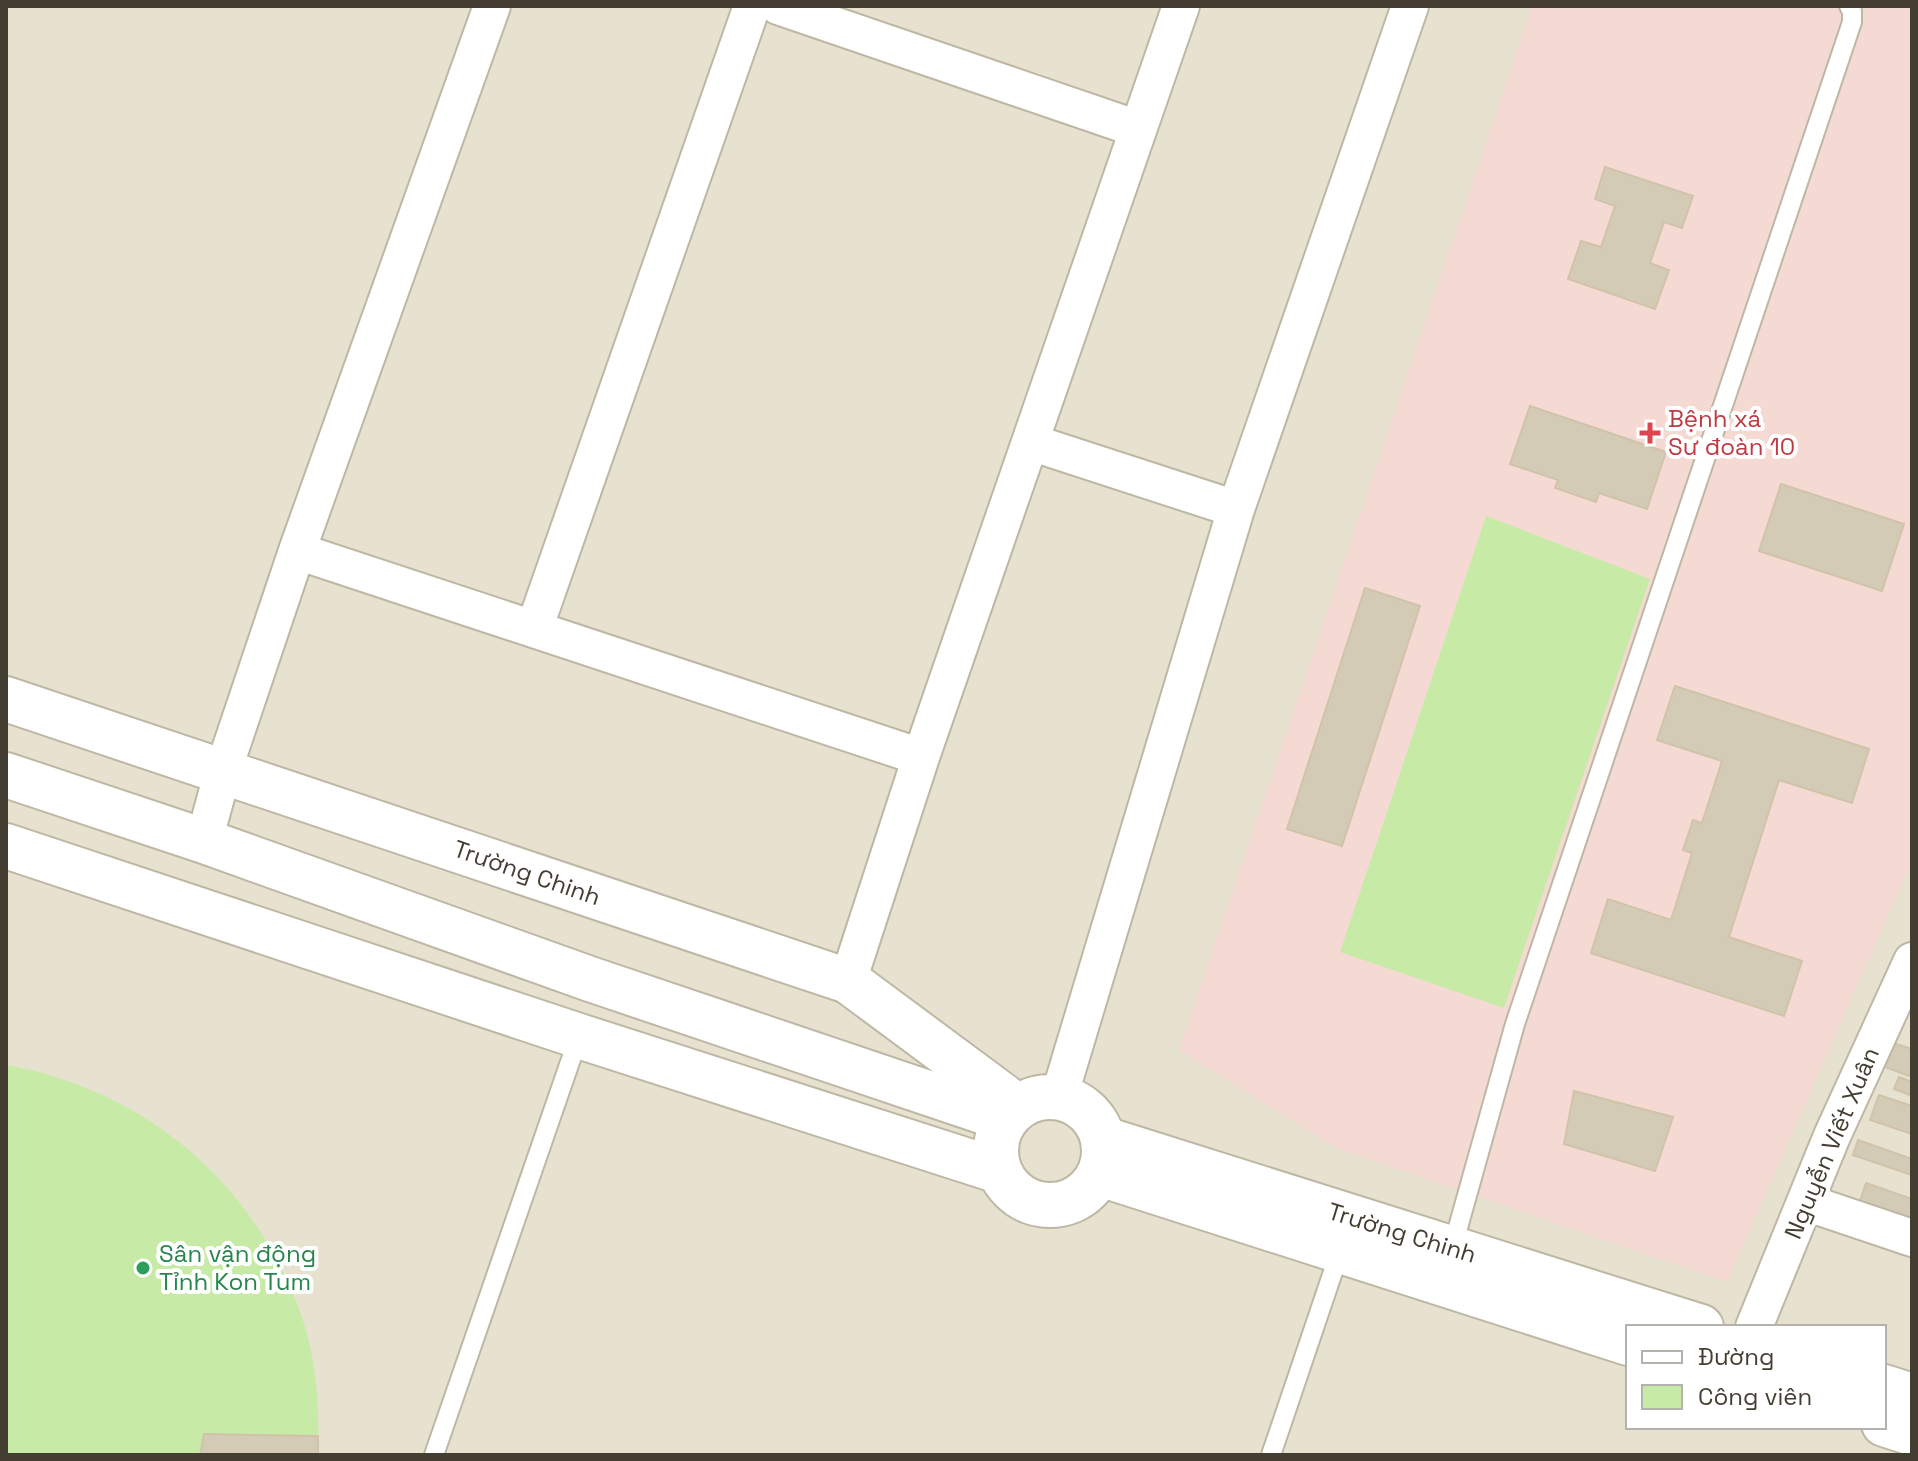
<svg xmlns="http://www.w3.org/2000/svg" width="1918" height="1461" font-family="'Space Grotesk',sans-serif">
<rect width="100%" height="100%" fill="#f2eee1"/>
<path fill="#e7e1cf" fill-rule="evenodd" d="M 6,6 L 1912,6 L 1912,1455 L 6,1455 ZM 1628,1327 L 1884,1327 L 1884,1427 L 1628,1427 Z"/>
<path fill="#f5dad3" d="M 1532,6 L 1912,6 L 1912,861 L 1727,1282 L 1336,1148 L 1179,1050 Z"/>
<path fill="#c7eba6" d="M 1486,516 L 1650,579 L 1504,1008 L 1340,952 Z
M 6,1065 C 124,1086 226,1158 280,1266 C 293,1293 306,1322 311,1352 C 318,1386 319,1420 318,1455 L 6,1455 Z"/>
<path fill="#d4cbb6" stroke="#d0c3a9" stroke-width="2" d="M 1605,167 L 1693,196 L 1682,228 L 1664,222 L 1650,263 L 1669,270 L 1655,309 L 1568,279 L 1581,241 L 1601,247 L 1615,206 L 1595,199 Z
M 1530,406 L 1666,452 L 1647,509 L 1599,493 L 1596,502 L 1555,488 L 1558,480 L 1510,464 Z
M 1781,484 L 1904,524 L 1882,591 L 1759,551 Z
M 1365,588 L 1420,606 L 1342,846 L 1287,829 Z
M 1675,686 L 1869,749 L 1852,803 L 1779,780 L 1729,937 L 1802,961 L 1784,1016 L 1591,953 L 1608,899 L 1671,920 L 1692,853 L 1683,850 L 1693,820 L 1702,823 L 1722,761 L 1657,740 Z
M 1893,1043 L 1912,1049 L 1912,1077 L 1885,1067 Z
M 1899,1077 L 1912,1082 L 1912,1096 L 1894,1089 Z
M 1574,1091 L 1673,1117 L 1655,1171 L 1564,1144 Z
M 1879,1095 L 1912,1106 L 1912,1134 L 1870,1120 Z
M 1858,1140 L 1912,1159 L 1912,1175 L 1853,1155 Z
M 1866,1183 L 1912,1199 L 1912,1222 L 1859,1204 Z
M 204,1434 L 318,1436 L 318,1455 L 200,1455 Z"/>
<g fill="none" stroke-linecap="round" stroke-linejoin="round">
<g stroke="#beb7a4" stroke-width="22">
<path id="service" d="M 1452,1249 L 1515,1024 L 1852,22 L 1852,11 L 1849,6
M 434,1455 L 579,1036
M 1271,1455 L 1336,1263"/>
</g>
<g stroke="#beb7a4" stroke-width="40">
<path id="minor" d="M 778,6 L 1138,129
M 1030,442 L 1236,509
M 297,551 L 921,757
M 534,629 L 752,6
M 204,841 L 223,771 L 297,551 L 492,6
M 848,981 L 921,757 L 1181,6
M 1059,1097 L 1236,509 L 1410,6
M 1805,1202 L 1912,1238
M 1754,1327 L 1832,1136 L 1912,961"/>
</g>
<g stroke="#beb7a4" stroke-width="48">
<path id="tertiary" d="M 6,699 L 848,981 L 1018,1107
M 6,775 L 204,841 L 590,979 L 1005,1119
M 6,846 L 579,1036 L 999,1171
M996 1151a54 54 0 1 1 108 0a54 54 0 1 1-108 0Z
M 1104,1139 L 1701,1327
M 1100,1174 L 1628,1343
M 1884,1387 L 1912,1396
M 1884,1424 L 1912,1433"/>
</g>
<use href="#service" stroke="#fff" stroke-width="18"/>
<use href="#minor" stroke="#fff" stroke-width="36"/>
<use href="#tertiary" stroke="#fff" stroke-width="44"/>
</g>
<path fill="#e0444e" stroke="#fff" stroke-width="3" d="M1646 421h8v8h8v8h-8v8h-8v-8h-8v-8h8z"/>
<circle fill="#2e9e5b" stroke="#fff" stroke-width="3" cx="143" cy="1268" r="8"/>
<g text-anchor="middle" stroke-width="8" stroke-linejoin="round" paint-order="stroke">
<g font-size="24" fill="#be3a42" stroke="#fff" text-anchor="start">
<text x="1668" y="427">Bệnh xá<tspan x="1668" dy="28">Sư đoàn 10</tspan></text>
</g>
<g font-size="24" fill="#443e32" stroke="#fff">
<text transform="translate(527 873) rotate(19)" y="8">Trường Chinh</text>
<text transform="translate(1832 1143) rotate(-67)" y="8">Nguyễn Viết Xuân</text>
<text transform="translate(1402 1233) rotate(17)" y="8">Trường Chinh</text>
</g>
<g font-size="24" fill="#27864d" stroke="#fff" text-anchor="start">
<text x="159" y="1262">Sân vận động<tspan x="159" dy="28">Tỉnh Kon Tum</tspan></text>
</g>
</g>
<rect width="1918" height="1461" fill="none" stroke="#443e32" stroke-width="16"/>
<rect x="1626" y="1325" width="260" height="104" fill="#ffffff" stroke="#b4b2ad" stroke-width="2"/>
<rect x="1642" y="1351" width="40" height="12" fill="#ffffff" stroke="#b4b2ad" stroke-width="2"/>
<text x="1698" y="1365" font-size="24" fill="#443e32">Đường</text>
<rect x="1642" y="1385" width="40" height="24" fill="#c7eba6" stroke="#b4b2ad" stroke-width="2"/>
<text x="1698" y="1405" font-size="24" fill="#443e32">Công viên</text>
</svg>
